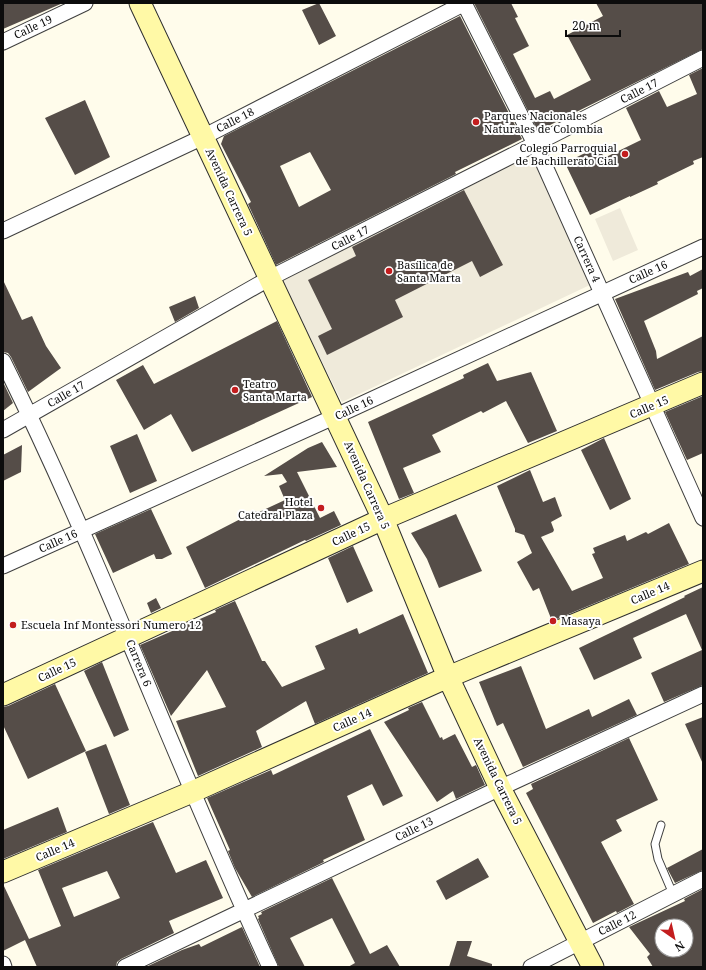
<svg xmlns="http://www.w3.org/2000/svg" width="706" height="970" font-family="'Noto Serif',serif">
<rect width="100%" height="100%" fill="#fffceb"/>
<path fill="#efeada" d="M 533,155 L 592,284 L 342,402 L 281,280 Z
M 620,208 L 638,250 L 613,261 L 595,219 Z"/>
<path fill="#554d48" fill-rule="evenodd" d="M 3,3 L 63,3 L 3,29 Z
M 319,3 L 336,36 L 319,45 L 302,10 Z
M 474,3 L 511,3 L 518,17 L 515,18 L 529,46 L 513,54 L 535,98 L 550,91 L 554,99 L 591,80 L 567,35 L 603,16 L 596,3 L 703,3 L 703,49 L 538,131 Z
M 460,16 L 522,139 L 455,172 L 456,174 L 276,265 L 248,204 L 251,202 L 221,144 L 224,136 ZM 310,152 L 331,190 L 299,207 L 280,166 Z
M 703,68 L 703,157 L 693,161 L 694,164 L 657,182 L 658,184 L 630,197 L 630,196 L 590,215 L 565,163 L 599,146 L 604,158 L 641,140 L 626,108 L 659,91 L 667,107 L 697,94 L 689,75 Z
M 85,100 L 110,157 L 75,175 L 45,118 Z
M 464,190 L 503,265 L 480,277 L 472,261 L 395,300 L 403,317 L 327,355 L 318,336 L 332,329 L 308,280 L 356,256 L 352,247 Z
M 703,269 L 703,288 L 697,291 L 698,294 L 644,321 L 656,351 L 657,359 L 703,336 L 703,371 L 698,372 L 655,390 L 615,299 L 688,272 L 690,276 Z
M 3,280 L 22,320 L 32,316 L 46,346 L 61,368 L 28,392 L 11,357 L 8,353 L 3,352 Z
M 195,296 L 199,308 L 175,322 L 169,307 Z
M 277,321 L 312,397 L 192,452 L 171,414 L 144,430 L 116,380 L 143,365 L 154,384 Z
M 488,363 L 497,381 L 531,372 L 557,431 L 528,443 L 506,401 L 483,413 L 481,411 L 432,435 L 441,452 L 403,468 L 414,493 L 399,499 L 368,422 L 464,378 L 463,375 Z
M 3,382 L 13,403 L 3,411 Z
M 703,396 L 703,453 L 687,460 L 665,412 Z
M 137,434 L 157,481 L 130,493 L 110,446 Z
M 604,438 L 631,499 L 610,510 L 581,450 Z
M 322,442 L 337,467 L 297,472 L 320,518 L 334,511 L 341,525 L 306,541 L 305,540 L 205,588 L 186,547 L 256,511 L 257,513 L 285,500 L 279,486 L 287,482 L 282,474 L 264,476 L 308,448 Z
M 22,445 L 21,472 L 3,481 L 3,455 Z
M 530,470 L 543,502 L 555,497 L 562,516 L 551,522 L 554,530 L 553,532 L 541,537 L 572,591 L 603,578 L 592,554 L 595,553 L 593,548 L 625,535 L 627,541 L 646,532 L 648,534 L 669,523 L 689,564 L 552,621 L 539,588 L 533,591 L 517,562 L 532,553 L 524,535 L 515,532 L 515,529 L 497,486 Z
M 151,509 L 172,554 L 162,559 L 156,559 L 154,554 L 113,573 L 95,534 Z
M 456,514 L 482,571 L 439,588 L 427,559 L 411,533 Z
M 353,546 L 373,591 L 347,603 L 328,558 Z
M 703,587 L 703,685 L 664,702 L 651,673 L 702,650 L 686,614 L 633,638 L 642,658 L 594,680 L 579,648 L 685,597 L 684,596 Z
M 156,598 L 161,608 L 151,613 L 147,603 Z
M 235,601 L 262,661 L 265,661 L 282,687 L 325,669 L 315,646 L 357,628 L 359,634 L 403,614 L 428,673 L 315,724 L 306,701 L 256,731 L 262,747 L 198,776 L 176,721 L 226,707 L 207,670 L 171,716 L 140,645 L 216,612 L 215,610 Z
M 102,662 L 129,730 L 114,737 L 84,671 Z
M 521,666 L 546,729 L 589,709 L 592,717 L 629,699 L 637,715 L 523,767 L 503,723 L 497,726 L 479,682 Z
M 55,684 L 86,751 L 28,779 L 3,725 L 3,707 L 8,706 Z
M 422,702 L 440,738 L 442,737 L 443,740 L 455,734 L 472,767 L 476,765 L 485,785 L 456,799 L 453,791 L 437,802 L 384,722 L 409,710 L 408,708 Z
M 703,717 L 703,764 L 685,724 Z
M 370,729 L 403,796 L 383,806 L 372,784 L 347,796 L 365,840 L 323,860 L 324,862 L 252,897 L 235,868 L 228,851 L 230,850 L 207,798 L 271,770 L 273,775 Z
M 629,738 L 658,800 L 616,820 L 622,831 L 601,842 L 634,904 L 617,913 L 616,911 L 593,923 L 526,793 L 533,789 L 531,784 Z
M 106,744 L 130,805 L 109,814 L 85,752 Z
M 58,807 L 67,832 L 3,859 L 3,830 Z
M 153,822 L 176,873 L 206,860 L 223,898 L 169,921 L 174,933 L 121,959 L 117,962 L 116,967 L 37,967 L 25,940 L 3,951 L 3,884 L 29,939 L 61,926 L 38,870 ZM 107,871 L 120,898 L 74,917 L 62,888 Z
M 703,849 L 703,870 L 675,883 L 667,868 Z
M 478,858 L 489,877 L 446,900 L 436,881 Z
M 332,878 L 370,954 L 387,945 L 400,967 L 348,967 L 355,963 L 332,918 L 290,938 L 305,967 L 279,967 L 258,919 L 259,918 L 258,916 L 262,914 L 261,912 Z
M 703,889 L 703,967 L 653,967 L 647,957 L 650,954 L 629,927 L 685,901 L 684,899 ZM 662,926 L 686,926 L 686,950 L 662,950 Z
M 242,927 L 260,967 L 146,967 L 182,950 L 199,944 L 201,947 Z
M 457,941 L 472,941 L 467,956 L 492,964 L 492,967 L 449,967 Z"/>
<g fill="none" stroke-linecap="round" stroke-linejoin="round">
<g stroke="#3f3f3f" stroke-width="9">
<path id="lane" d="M 661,825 L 655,844 L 658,859 L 673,894"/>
</g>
<g stroke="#3f3f3f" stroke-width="17">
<path id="street" d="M 464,3 L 535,144 L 703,518
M 3,42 L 85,3
M 3,231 L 203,137 L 465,3
M 3,361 C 101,559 177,767 270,967
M 3,430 L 270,278 L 535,144 L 703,58
M 3,566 L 336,416 L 703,247
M 3,964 L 4,967
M 125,967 L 500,788 L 703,694
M 531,967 L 703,879"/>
</g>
<g stroke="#2e2e2e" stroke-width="23">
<path id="secondary" d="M 140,3 L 383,519 L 448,677 L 500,788 L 593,967
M 3,695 L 383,519 L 703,383
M 3,872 L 192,792 L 448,677 L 703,571"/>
</g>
<use href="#lane" stroke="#fff" stroke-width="7"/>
<use href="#street" stroke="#fff" stroke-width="15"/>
<use href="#secondary" stroke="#fff9a6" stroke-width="21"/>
</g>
<g fill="#c31d1e" stroke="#fff" stroke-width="1.5">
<circle cx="476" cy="122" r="4"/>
<circle cx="625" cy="154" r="4"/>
<circle cx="389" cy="271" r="4"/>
<circle cx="235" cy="390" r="4"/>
<circle cx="321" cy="508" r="4"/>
<circle cx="553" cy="621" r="4"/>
<circle cx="13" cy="625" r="4"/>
</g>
<g text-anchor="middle" stroke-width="4" stroke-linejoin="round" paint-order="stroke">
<g font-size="11" fill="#0c0c0c" stroke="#fff">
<text transform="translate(33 27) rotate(-25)" y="4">Calle 19</text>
<text transform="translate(639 91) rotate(-27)" y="4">Calle 17</text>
<text transform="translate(235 120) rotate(-27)" y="4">Calle 18</text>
<text transform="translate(229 192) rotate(65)" y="4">Avenida Carrera 5</text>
<text transform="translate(350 238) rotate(-27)" y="4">Calle 17</text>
<text transform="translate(587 259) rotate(66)" y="4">Carrera 4</text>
<text transform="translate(648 272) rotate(-24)" y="4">Calle 16</text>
<text transform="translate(66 394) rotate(-30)" y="4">Calle 17</text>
<text transform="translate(649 407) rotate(-23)" y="4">Calle 15</text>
<text transform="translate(354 408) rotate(-25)" y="4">Calle 16</text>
<text transform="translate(367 485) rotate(66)" y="4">Avenida Carrera 5</text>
<text transform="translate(351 534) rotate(-25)" y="4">Calle 15</text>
<text transform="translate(58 541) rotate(-24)" y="4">Calle 16</text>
<text transform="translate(650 593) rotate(-23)" y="4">Calle 14</text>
<text transform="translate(139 663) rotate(68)" y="4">Carrera 6</text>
<text transform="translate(57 670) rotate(-25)" y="4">Calle 15</text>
<text transform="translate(352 720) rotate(-24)" y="4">Calle 14</text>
<text transform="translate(498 781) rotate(64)" y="4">Avenida Carrera 5</text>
<text transform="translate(414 829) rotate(-26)" y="4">Calle 13</text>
<text transform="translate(55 850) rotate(-23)" y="4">Calle 14</text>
<text transform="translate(617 923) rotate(-27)" y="4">Calle 12</text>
</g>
<g font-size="11" fill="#0c0c0c" stroke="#fff" text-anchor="start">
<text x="484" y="120">Parques Nacionales<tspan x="484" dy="13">Naturales de Colombia</tspan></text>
<text x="617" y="152" text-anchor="end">Colegio Parroquial<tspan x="617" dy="13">de Bachillerato Cial</tspan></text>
<text x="397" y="269">Basílica de<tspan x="397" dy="13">Santa Marta</tspan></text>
<text x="243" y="388">Teatro<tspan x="243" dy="13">Santa Marta</tspan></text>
<text x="313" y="506" text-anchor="end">Hotel<tspan x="313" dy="13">Catedral Plaza</tspan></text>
<text x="561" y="625">Masaya</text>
<text x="21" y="629">Escuela Inf Montessori Numero 12</text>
</g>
</g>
<rect width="706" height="970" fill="none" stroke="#0c0c0c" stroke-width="8"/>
<g transform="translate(674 938) rotate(146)"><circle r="19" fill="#ffffff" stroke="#9e9e9e"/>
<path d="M0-3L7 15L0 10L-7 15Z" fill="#c31d1e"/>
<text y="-6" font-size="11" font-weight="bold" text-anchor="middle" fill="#0c0c0c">N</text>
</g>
<path d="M566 30v6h54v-6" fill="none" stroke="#0c0c0c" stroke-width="2"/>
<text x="572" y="30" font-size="12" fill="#0c0c0c" stroke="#ffffff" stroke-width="3" paint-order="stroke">20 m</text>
</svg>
